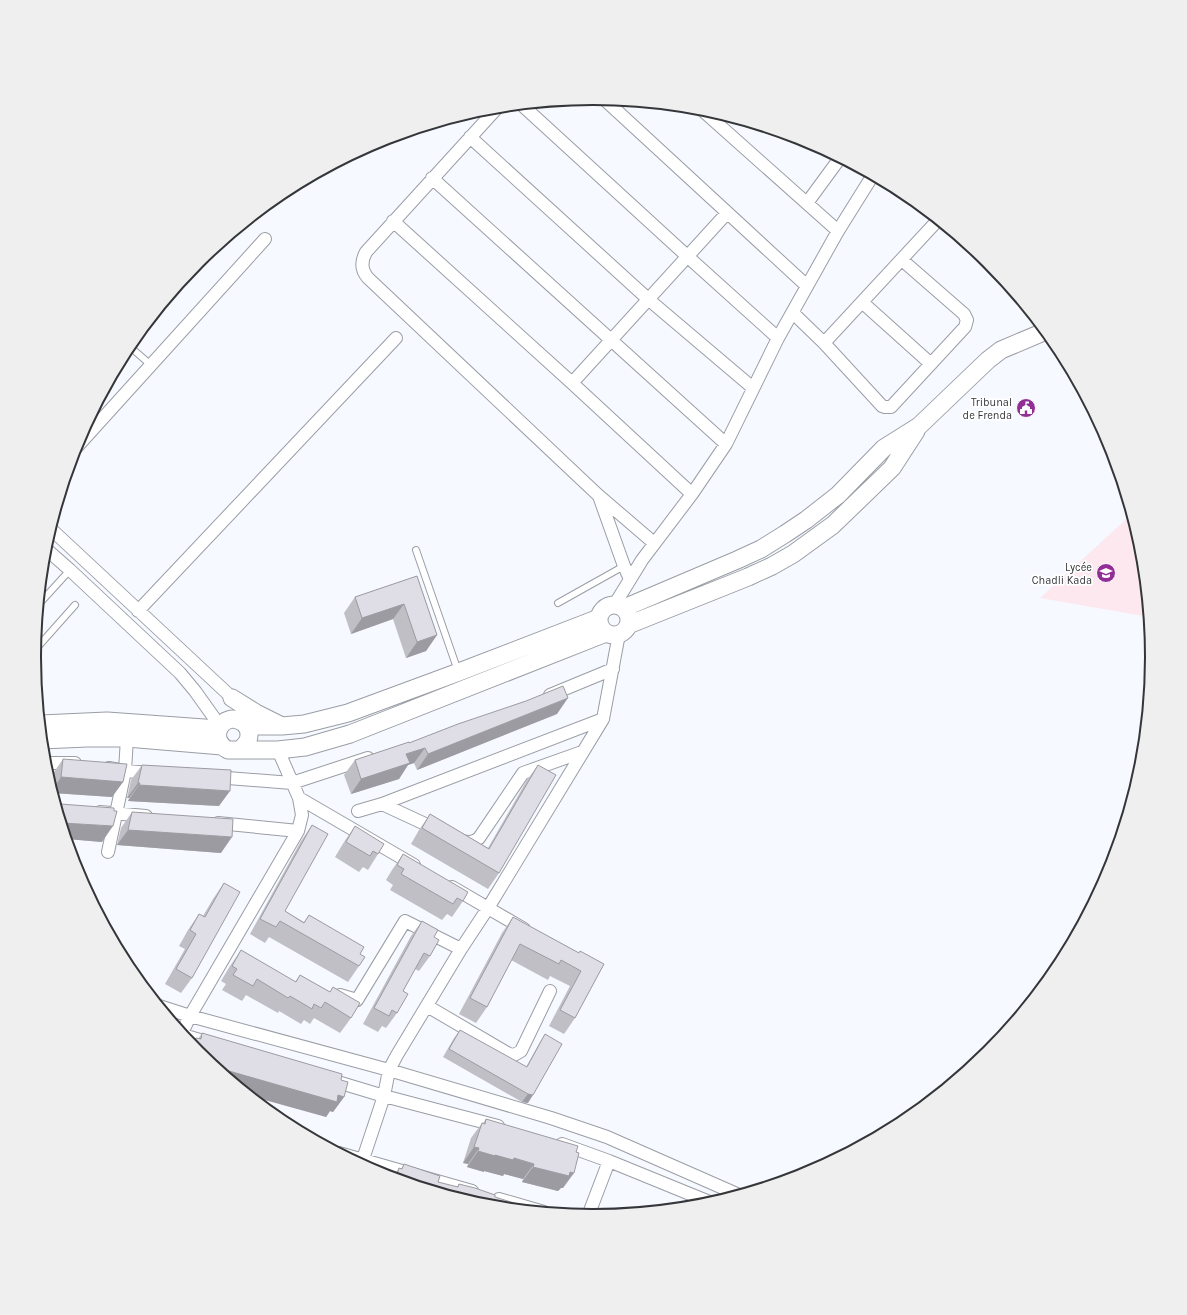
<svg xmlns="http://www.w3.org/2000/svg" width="1187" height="1315" font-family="Karla,sans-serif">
<rect width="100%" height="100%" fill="#f6f9ff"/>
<path fill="#fde8f0" d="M 1132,514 L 1142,549 L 1149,617 L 1040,598 Z"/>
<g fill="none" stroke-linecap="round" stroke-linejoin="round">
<g stroke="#9a9ea5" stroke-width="8">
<path id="lane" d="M 129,346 L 151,365
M 416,550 L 458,671
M 558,603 L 624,566
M 39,604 L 70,570
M 35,650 L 75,605"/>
</g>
<g stroke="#9a9ea5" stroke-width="14">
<path id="street" d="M 604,99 L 807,286
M 522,105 L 687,256 L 778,338
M 498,107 L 366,252 C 361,261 361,270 368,278 L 598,495 L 654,543
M 701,109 L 838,231
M 470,137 L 648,299 L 753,388
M 432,178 L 726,444
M 807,203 L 840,158
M 393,221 L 572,383 L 692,494
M 976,251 L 999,274
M 863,303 L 931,364
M 793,313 L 824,343 L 882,406 L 885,407 L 891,407 L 965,327 L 967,320 L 964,314 L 902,260
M 824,343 L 938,220
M 572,383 L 727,213
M 75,449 L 265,239
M 599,496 L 624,566 L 630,579
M 51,529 L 227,693 L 237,704
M 45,548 L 70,570 L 180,673 L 195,691 L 220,726
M 615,604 L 642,560 L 692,494 L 726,444 L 778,338 L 838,231 L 873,175
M 138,611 L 396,338
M 550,695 L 613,669
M 44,763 L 75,763
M 109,768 L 125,771 L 152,773
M 215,777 L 292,783 L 368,758
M 299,798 L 414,865
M 382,804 L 438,830
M 358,811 L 382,804 L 603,719
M 100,812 L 146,816
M 218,823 L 298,831
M 460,840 C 468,843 473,843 479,838 L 523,773 L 582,752
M 108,852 L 125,771 L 127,738
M 452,887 L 524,929
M 340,995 L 357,1000 L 405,921 L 461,949
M 159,1006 L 190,1016 L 389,1070 L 551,1118 L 607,1137 L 739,1195
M 427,1006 L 509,1054 L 514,1055 L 521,1051 L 550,991
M 182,1033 L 190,1016 L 298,831 L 302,815 L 299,798 L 278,750
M 183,1035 L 210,1043
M 331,1080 L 384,1096 L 498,1126
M 562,1144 L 609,1161 L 712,1203
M 339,1153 L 472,1191
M 361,1165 L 384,1096 L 389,1070 L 397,1055 L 461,949 L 488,908 L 603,719 L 619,634
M 499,1199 L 544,1212
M 588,1216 L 609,1161"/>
</g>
<g stroke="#9a9ea5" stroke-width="19">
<path id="secondary" d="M599 620a15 15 0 1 1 30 0a15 15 0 1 1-30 0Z
M 624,608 L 737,560 L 761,549 L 785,534 L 806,520 L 838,495 L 884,448 L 919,426 L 988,360 L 1001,350 L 1046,331
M 628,625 L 748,577 L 772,566 L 793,554 L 833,525 L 892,468 L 916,431
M 232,698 L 256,713 L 280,725
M 41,724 L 107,721 L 218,729
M 246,726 L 282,726 L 304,724 L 348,713 L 459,672 L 599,618
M 42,740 L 87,738 L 127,738 L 222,746
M 239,750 C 245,746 249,742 249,735 C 249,729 246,724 242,722 C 223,710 206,739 228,750 L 278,750 L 305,747 L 350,734 L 606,633"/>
</g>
<use href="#lane" stroke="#fff" stroke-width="6"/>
<use href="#street" stroke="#fff" stroke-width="12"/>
<use href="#secondary" stroke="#fff" stroke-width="17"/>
</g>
<path fill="#c0bfc6" d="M 417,576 L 437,635 L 426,651 L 406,658 L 393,619 L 351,634 L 344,613 L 355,597 Z
M 557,714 L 417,770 L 414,763 L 408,765 L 399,779 L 351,794 L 344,775 L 355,760 L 409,743 Z
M 63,759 L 123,782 L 112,797 L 53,793 L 51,787 L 52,775 Z
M 142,765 L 219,806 L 128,801 L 129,798 L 127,798 L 131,780 Z
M 538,765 L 499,873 L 488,889 L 411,844 L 419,830 L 430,814 L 488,848 L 527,780 Z
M 60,804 L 102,842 L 67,839 L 57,808 Z
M 132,812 L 221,853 L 117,845 L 121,828 Z
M 312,825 L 285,911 L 304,922 L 309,915 L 360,954 L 359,966 L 348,982 L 269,937 L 265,943 L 250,934 L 301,841 Z
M 355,826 L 378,854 L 368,870 L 363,867 L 359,872 L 335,857 L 344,842 Z
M 403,854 L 463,901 L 452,917 L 447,914 L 442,920 L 390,890 L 393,885 L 386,880 L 392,870 Z
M 224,883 L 192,978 L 181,993 L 165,984 L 185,949 L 179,946 L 188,930 L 199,914 L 203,916 L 213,899 Z
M 513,917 L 579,953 L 604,964 L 575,1018 L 564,1034 L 549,1026 L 570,986 L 550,976 L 548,980 L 511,960 L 487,1007 L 476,1023 L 459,1014 L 502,933 Z
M 422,921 L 434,937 L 430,956 L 419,971 L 415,969 L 403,991 L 397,1013 L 386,1028 L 382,1026 L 378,1032 L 363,1024 L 411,936 Z
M 241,950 L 295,982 L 300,975 L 330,992 L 333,987 L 351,1018 L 340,1033 L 314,1018 L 310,1024 L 304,1020 L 301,1024 L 279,1011 L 278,1013 L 246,995 L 242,1001 L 222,990 L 226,984 L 221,981 L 230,966 Z
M 460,1030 L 526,1067 L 540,1042 L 545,1034 L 528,1103 L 522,1102 L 443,1057 L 454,1038 Z
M 202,1033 L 341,1080 L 344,1097 L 333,1112 L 330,1111 L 326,1117 L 198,1053 L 191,1045 L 196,1038 L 198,1039 Z
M 486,1119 L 563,1188 L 561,1188 L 558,1191 L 522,1182 L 523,1179 L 504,1174 L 503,1176 L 484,1171 L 484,1172 L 467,1167 L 468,1164 L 463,1163 L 471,1138 L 482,1123 L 483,1123 Z
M 404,1164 L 438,1182 L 457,1187 L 459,1184 L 495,1197 L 392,1178 L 399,1168 L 401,1169 Z"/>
<path fill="#9c9ba1" d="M 404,604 L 393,619 L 351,634 L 362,618 Z
M 437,635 L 426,651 L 406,658 L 417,642 Z
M 568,698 L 557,714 L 417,770 L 428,754 Z
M 425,748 L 414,763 L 408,765 L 399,779 L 351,794 L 361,779 L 406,754 Z
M 61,777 L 123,782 L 112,797 L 53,793 L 52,791 Z
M 138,783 L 140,783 L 129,798 L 127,798 Z
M 139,785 L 230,791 L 219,806 L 128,801 Z
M 62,823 L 113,826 L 102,842 L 67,839 Z
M 128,830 L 232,837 L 221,853 L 117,845 Z
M 215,1067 L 338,1095 L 344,1097 L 333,1112 L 330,1111 L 326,1117 L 250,1096 Z
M 528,1094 L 533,1095 L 528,1103 L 522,1102 Z
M 474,1147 L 479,1148 L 468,1164 L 463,1163 Z
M 478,1151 L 514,1158 L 534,1164 L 523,1179 L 504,1174 L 503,1176 L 484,1171 L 484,1172 L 467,1167 Z
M 533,1167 L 570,1172 L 574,1173 L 563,1188 L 561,1188 L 558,1191 L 522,1182 Z"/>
<path fill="#dfdee6" stroke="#9c9ba1" d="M 417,576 L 437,635 L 417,642 L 404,604 L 362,618 L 355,597 Z
M 563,686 L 568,698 L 428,754 L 425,748 L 406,754 L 410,763 L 361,779 L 355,760 L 409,742 L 409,743 L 458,724 L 526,701 Z
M 63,759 L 127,764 L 123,782 L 61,777 Z
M 142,765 L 231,770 L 230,791 L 139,785 L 140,783 L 138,783 Z
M 538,765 L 556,775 L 499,873 L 422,828 L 430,814 L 489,849 Z
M 60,804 L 114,808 L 114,811 L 117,811 L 113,826 L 62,823 L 59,814 Z
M 132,812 L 233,819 L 232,837 L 128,830 Z
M 312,825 L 328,834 L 285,911 L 304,923 L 309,915 L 364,947 L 360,954 L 365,957 L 359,966 L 280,921 L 276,927 L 260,919 Z
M 355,826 L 384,844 L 378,854 L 373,851 L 370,856 L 346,842 Z
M 403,854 L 468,892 L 463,901 L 457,898 L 453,904 L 401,874 L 404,869 L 397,865 Z
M 224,883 L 240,892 L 192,978 L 176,969 L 196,934 L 190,930 L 199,914 L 205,917 Z
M 513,917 L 579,953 L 580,951 L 604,964 L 575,1018 L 560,1010 L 581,971 L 561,960 L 559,964 L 520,944 L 487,1007 L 470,998 Z
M 422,921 L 438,930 L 434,937 L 439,940 L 430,956 L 424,953 L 403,991 L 408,994 L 397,1013 L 392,1010 L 389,1016 L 374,1008 Z
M 241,950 L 296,982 L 300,975 L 330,992 L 333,987 L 360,1003 L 351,1018 L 325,1002 L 321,1008 L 314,1004 L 312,1009 L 290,996 L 288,998 L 257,979 L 253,986 L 233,975 L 237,969 L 232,966 Z
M 460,1030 L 527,1067 L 545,1034 L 562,1044 L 533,1095 L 528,1094 L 449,1049 Z
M 202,1033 L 342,1074 L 341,1080 L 348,1082 L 344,1097 L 338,1095 L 337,1102 L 215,1067 L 198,1053 L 193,1048 L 196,1038 L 201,1039 Z
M 486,1119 L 578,1146 L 576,1152 L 579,1153 L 574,1173 L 570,1172 L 569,1176 L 533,1167 L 534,1164 L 514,1158 L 513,1160 L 495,1155 L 495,1156 L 478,1151 L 479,1148 L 474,1147 L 482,1123 L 485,1124 Z
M 404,1164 L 440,1176 L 438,1182 L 458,1187 L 459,1184 L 475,1188 L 495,1195 L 495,1197 L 543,1212 L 484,1206 L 396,1179 L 399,1168 L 402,1169 Z"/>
<defs>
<g id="civic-disc" transform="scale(1)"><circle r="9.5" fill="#912f96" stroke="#fff"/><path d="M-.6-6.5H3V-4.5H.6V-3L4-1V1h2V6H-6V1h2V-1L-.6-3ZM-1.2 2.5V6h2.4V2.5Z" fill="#fff"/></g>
<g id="school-disc" transform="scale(1)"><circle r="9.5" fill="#912f96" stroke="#fff"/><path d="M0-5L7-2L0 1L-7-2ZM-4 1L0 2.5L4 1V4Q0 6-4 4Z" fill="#fff"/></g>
</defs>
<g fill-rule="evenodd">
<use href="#civic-disc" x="1026" y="408"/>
<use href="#school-disc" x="1106" y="573"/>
</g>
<g text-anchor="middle" stroke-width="3.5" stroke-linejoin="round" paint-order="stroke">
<g font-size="11" fill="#353639" stroke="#fff" text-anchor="end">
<text x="1012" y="406">Tribunal<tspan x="1012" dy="13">de Frenda</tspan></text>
<text x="1092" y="571">Lycée<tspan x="1092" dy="13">Chadli Kada</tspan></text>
</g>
</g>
<path d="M0 0H1187V1315H0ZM41 657a552 552 0 1 1 1104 0a552 552 0 1 1-1104 0Z" fill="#efefef" fill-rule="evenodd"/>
<path fill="none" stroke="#353639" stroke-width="2" d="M41 657a552 552 0 1 1 1104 0a552 552 0 1 1-1104 0Z"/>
</svg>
